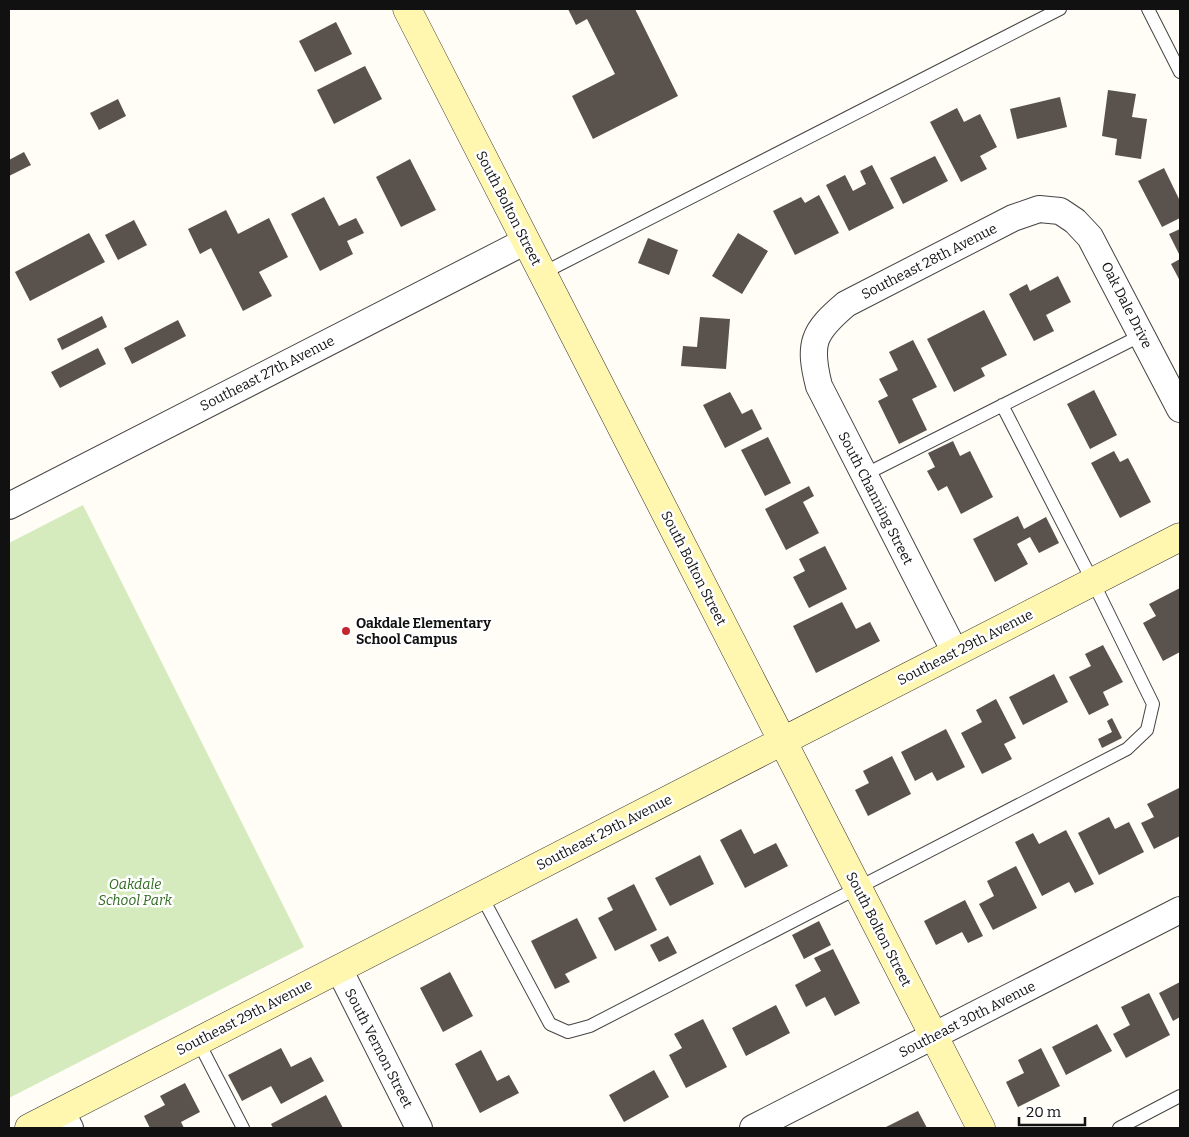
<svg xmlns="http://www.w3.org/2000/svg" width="1189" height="1137" font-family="Bitter,serif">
<rect width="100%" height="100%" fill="#fffdf5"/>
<path fill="#d5ebbd" d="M 83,505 L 304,947 L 9,1098 L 9,543 Z"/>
<path fill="#5a524d" d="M 568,9 L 635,9 L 678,96 L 593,139 L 572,96 L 615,74 L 587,19 L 576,25 Z
M 336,22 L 352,54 L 315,72 L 299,41 Z
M 365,66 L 382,99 L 334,124 L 317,90 Z
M 1108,90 L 1136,94 L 1132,117 L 1147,119 L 1141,159 L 1115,155 L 1117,139 L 1102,136 Z
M 1060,97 L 1067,127 L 1017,139 L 1010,109 Z
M 118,99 L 126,116 L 99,130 L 90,113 Z
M 957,108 L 964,122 L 980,114 L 997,147 L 980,156 L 987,169 L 961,182 L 930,122 Z
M 24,152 L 31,165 L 9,176 L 9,160 Z
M 935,156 L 948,181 L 903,204 L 890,178 Z
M 410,159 L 436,210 L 401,227 L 376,177 Z
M 872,165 L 894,208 L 849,231 L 826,185 L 845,175 L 853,191 L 866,184 L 860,171 Z
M 1164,168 L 1180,201 L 1180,218 L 1162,227 L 1138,181 Z
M 819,195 L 839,233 L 795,255 L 773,211 L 801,197 L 805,203 Z
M 324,197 L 339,226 L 356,218 L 364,233 L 347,241 L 353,254 L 320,271 L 291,214 Z
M 226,210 L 238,234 L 269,218 L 288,257 L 259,272 L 272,296 L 243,311 L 211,248 L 200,254 L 188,229 Z
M 134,220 L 147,245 L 118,260 L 105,235 Z
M 1180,229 L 1180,256 L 1169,234 Z
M 89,233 L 105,262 L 30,301 L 15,272 Z
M 738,233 L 768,251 L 742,294 L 712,276 Z
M 648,238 L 678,250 L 669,275 L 638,263 Z
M 1180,259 L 1180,281 L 1171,264 Z
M 1058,276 L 1071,302 L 1046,315 L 1054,331 L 1034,341 L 1009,294 L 1027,284 L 1030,291 Z
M 984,310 L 1007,355 L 981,368 L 985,376 L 954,392 L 927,339 Z
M 102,316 L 107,327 L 62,350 L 57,339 Z
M 700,317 L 730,319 L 726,369 L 681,366 L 683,346 L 697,347 Z
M 178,320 L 186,336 L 132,364 L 124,348 Z
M 913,340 L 937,387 L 912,399 L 927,430 L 899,444 L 878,401 L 888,396 L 879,379 L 898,370 L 889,352 Z
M 98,348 L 106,364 L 60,388 L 51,372 Z
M 1094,390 L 1117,435 L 1090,449 L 1067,404 Z
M 730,392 L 742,414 L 752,409 L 762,429 L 725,448 L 703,405 Z
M 768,437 L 791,483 L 765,496 L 741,450 Z
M 953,441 L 960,456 L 970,451 L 993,497 L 961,514 L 947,486 L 938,491 L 927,471 L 935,467 L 928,453 Z
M 1114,451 L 1120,462 L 1128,458 L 1151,502 L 1120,518 L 1091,463 Z
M 809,486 L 814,496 L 803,502 L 819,533 L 786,550 L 765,509 Z
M 1018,516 L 1024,529 L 1046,517 L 1059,543 L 1039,553 L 1030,537 L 1017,544 L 1028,564 L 995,582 L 973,539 Z
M 825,546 L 847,589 L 809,608 L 793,577 L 805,571 L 799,559 Z
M 1180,588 L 1180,652 L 1163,661 L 1143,623 L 1156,616 L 1149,604 Z
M 842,602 L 856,629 L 870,622 L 880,641 L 816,673 L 793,626 Z
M 1103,645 L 1123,682 L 1103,692 L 1109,705 L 1089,715 L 1069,677 L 1091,666 L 1085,654 Z
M 1054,674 L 1068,702 L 1023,725 L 1009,697 Z
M 996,699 L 1016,738 L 1004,744 L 1012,759 L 982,774 L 961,733 L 982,722 L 976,710 Z
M 1112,718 L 1122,738 L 1102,748 L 1098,739 L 1112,732 L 1107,721 Z
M 946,729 L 965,767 L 937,781 L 932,772 L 915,781 L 901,752 Z
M 892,756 L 911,794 L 868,816 L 855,790 L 869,783 L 863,771 Z
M 1179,788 L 1180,836 L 1154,849 L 1141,823 L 1154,817 L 1147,804 Z
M 1109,817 L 1115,829 L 1129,822 L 1144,852 L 1099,875 L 1078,833 Z
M 741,829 L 754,854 L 776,843 L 788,866 L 745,888 L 720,840 Z
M 1066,830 L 1094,884 L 1075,893 L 1069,882 L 1042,896 L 1015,842 L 1033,833 L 1039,844 Z
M 700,855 L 714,884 L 670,906 L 655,878 Z
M 1016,866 L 1037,908 L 993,930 L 979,904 L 994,896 L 987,881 Z
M 634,884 L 657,930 L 615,951 L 598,918 L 613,910 L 607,898 Z
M 965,900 L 983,936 L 968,943 L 962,932 L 936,945 L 924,921 Z
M 577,918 L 597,958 L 565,974 L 570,982 L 555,989 L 531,941 Z
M 819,921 L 831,945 L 804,959 L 792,935 Z
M 668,936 L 677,953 L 659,962 L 650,945 Z
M 833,949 L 860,1003 L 835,1016 L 825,997 L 806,1007 L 795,985 L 821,971 L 814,958 Z
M 450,972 L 473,1016 L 443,1032 L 420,988 Z
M 1180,982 L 1180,1017 L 1173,1021 L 1159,993 Z
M 1149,993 L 1170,1035 L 1126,1058 L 1113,1034 L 1130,1025 L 1121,1007 Z
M 776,1005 L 790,1033 L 746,1056 L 732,1028 Z
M 703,1019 L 727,1067 L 686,1088 L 669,1055 L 682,1048 L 674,1034 Z
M 1097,1024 L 1112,1051 L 1066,1075 L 1052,1047 Z
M 281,1048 L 291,1067 L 311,1057 L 324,1081 L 281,1104 L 271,1086 L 242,1101 L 228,1075 Z
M 1041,1048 L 1060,1086 L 1018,1107 L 1006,1082 L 1024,1073 L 1018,1060 Z
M 481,1050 L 497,1081 L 509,1075 L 519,1093 L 480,1113 L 455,1064 Z
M 654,1070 L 669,1097 L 624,1122 L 609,1095 Z
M 185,1083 L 200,1112 L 181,1122 L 184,1128 L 150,1128 L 144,1116 L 165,1105 L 160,1096 Z
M 326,1095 L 343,1128 L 273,1128 L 271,1124 Z
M 918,1111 L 927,1128 L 884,1128 Z"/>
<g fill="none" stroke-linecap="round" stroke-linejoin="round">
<g stroke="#444" stroke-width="14">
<path id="lane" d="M 1148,9 L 1180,72
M 543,273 L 1060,9
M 864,475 L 1142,335
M 481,895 L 550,1024 L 568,1032 L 590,1026 L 1127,749 L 1147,730 L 1153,704 L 1093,582 L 1002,405
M 198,1041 L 243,1128
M 1119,1128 L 1180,1096"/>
</g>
<g stroke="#444" stroke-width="28">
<path id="street" d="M 9,506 L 526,241
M 955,652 L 819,386 C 808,343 813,332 846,304 L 1013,218 L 1039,209 L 1060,211 L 1075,221 L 1090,237 L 1180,409
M 339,969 L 419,1128
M 61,1111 L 70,1128
M 753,1128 L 1180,910"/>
</g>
<g stroke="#333" stroke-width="29">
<path id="secondary" d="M 407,9 L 981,1128
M 29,1128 L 1180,537"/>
</g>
<use href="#lane" stroke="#fff" stroke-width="12"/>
<use href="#street" stroke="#fff" stroke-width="26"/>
<use href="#secondary" stroke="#fff6b0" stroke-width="28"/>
</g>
<circle fill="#c4262e" stroke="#fff" stroke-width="2" cx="346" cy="631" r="5"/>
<g text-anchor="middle" stroke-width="5" stroke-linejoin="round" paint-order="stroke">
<g font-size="14" fill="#111" stroke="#fff">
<text transform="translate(509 208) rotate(63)" y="5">South Bolton Street</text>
<text transform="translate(929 261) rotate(-27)" y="5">Southeast 28th Avenue</text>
<text transform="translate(1127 305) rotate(63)" y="5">Oak Dale Drive</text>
<text transform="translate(267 373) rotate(-27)" y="5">Southeast 27th Avenue</text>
<text transform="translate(876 498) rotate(63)" y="5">South Channing Street</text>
<text transform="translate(694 568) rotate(63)" y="5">South Bolton Street</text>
<text transform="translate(965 647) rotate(-27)" y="5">Southeast 29th Avenue</text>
<text transform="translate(604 832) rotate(-27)" y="5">Southeast 29th Avenue</text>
<text transform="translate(879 929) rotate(63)" y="5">South Bolton Street</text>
<text transform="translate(244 1017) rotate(-27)" y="5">Southeast 29th Avenue</text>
<text transform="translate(967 1019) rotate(-27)" y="5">Southeast 30th Avenue</text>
<text transform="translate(379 1048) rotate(63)" y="5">South Vernon Street</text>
</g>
<g font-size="14" font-weight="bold" fill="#111" stroke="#fff" text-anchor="start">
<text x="356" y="628">Oakdale Elementary<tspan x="356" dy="16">School Campus</tspan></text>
</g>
<g font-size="14" font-style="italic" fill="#2f6b1f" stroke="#fff">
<text x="135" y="889">Oakdale<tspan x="135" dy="16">School Park</tspan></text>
</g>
</g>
<rect width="1189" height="1137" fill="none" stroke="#111111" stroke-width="20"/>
<path d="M1019 1117v8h66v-8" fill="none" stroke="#111111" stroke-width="2.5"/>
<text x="1026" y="1117" font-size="15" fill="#111111" stroke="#ffffff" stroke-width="4" paint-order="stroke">20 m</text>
</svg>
